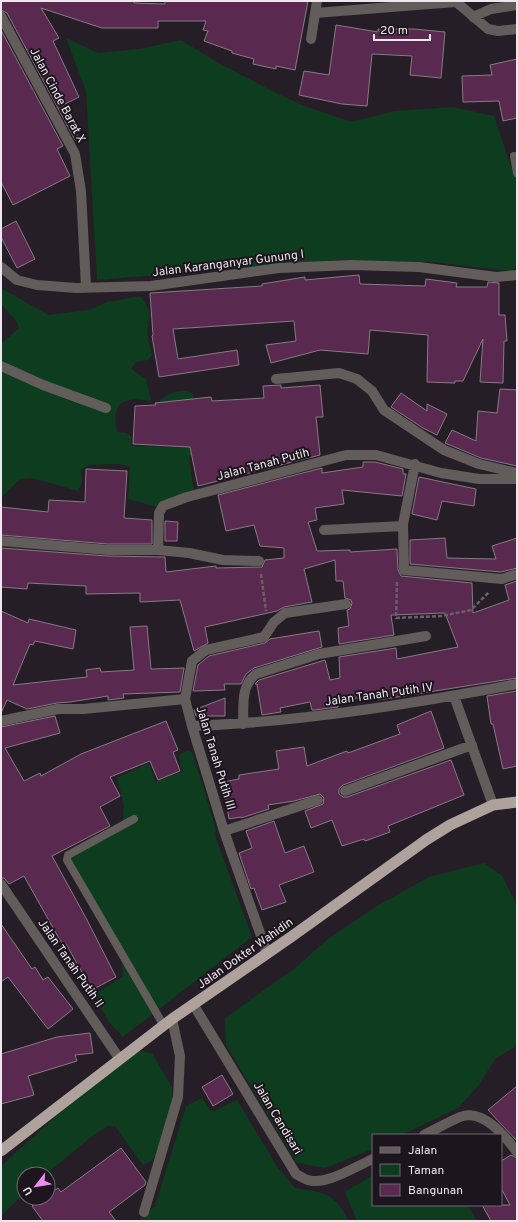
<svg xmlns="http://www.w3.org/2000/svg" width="518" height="1222" font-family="Overpass,sans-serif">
<rect width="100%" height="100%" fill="#261e27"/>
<path fill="#0e3c1e" d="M 66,38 L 98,53 L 139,49 L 181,40 L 215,61 L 276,93 L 307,107 L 351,122 L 394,111 L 453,107 L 494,116 L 512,170 L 517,170 L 517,267 L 509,271 L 433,262 L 337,260 L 97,280 L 86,91 Z
M 1,288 L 48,315 L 89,310 L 107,302 L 140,296 L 146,304 L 150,314 L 147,333 L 152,355 L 148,360 L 136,362 L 131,369 L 146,379 L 151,401 C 122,396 111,402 117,432 L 126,433 L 132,437 L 130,443 L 133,446 L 177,447 L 178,441 L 162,403 L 158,402 C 167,394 182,386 193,394 L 193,453 L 189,457 L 194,494 C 180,499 169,497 157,507 L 128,499 L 130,467 L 119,464 L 89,465 L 81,470 L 82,482 L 78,491 L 32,478 L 20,479 L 1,498 L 1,341 L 3,342 L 19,328 L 17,322 L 1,304 Z
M 189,750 L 193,754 L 215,826 L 216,838 L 252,937 L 123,1037 L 109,1022 L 93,995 L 123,977 L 122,958 L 67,857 L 123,821 L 124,805 L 117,778 L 146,764 L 150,765 L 155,781 L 158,781 L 182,772 L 179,755 Z
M 484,863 L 502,876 L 517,905 L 517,1046 L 496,1058 L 478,1086 L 458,1108 L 402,1135 L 373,1135 L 373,1149 L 325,1168 L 297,1163 L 226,1045 L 225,1018 L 295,968 L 328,939 L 377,906 L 429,877 Z
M 138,1051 L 152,1053 L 172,1087 L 172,1104 L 160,1150 L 151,1161 L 143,1165 L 115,1126 L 108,1126 L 95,1134 L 46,1174 L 24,1174 L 24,1193 L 1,1216 L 1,1166 L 65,1108 Z
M 202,1098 L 212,1112 L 237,1100 L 278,1168 L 295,1188 C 327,1193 333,1192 349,1221 L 138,1221 L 155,1206 L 186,1106 Z
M 373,1175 L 373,1205 L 467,1205 L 477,1221 L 357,1221 L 345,1192 Z"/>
<path fill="#592950" stroke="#867a83" d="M 1,1 L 134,1 L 134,3 L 165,4 L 165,1 L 308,1 L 295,70 L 276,66 L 276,69 L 253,64 L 254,59 L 232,53 L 232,51 L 204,41 L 208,31 L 203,30 L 206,21 L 158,21 L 158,28 L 102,28 L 41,8 L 59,38 L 53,41 L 79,97 L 63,105 L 79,139 L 75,140 L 7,13 L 1,10 Z
M 336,25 L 378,32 L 378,29 L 414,29 L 445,32 L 441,78 L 410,75 L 412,56 L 372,54 L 367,106 L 342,104 L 299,95 L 304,71 L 329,75 Z
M 1,30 L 63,146 L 57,149 L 70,176 L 13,205 L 1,182 Z
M 517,59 L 517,118 L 503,121 L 499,101 L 463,102 L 462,76 L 492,75 L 490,65 Z
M 16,221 L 35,259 L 17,268 L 1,237 L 1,229 Z
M 359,275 L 360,284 L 425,286 L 426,279 L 457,283 L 456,287 L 487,287 L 488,282 L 499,283 L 499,315 L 505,315 L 507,341 L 504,341 L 503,383 L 480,382 L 483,339 L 463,381 L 455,381 L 455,383 L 427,382 L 428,335 L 370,330 L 368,354 L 320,350 L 271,363 L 266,345 L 296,341 L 294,321 L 173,329 L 178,359 L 237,350 L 239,365 L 159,377 L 152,336 L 153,335 L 150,293 L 262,286 L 262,284 L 305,277 L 305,280 Z
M 281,385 L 281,388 L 320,385 L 323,417 L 316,417 L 320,455 L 198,486 L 190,447 L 133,444 L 135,406 L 156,405 L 155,403 L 211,397 L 212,401 L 264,398 L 263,386 Z
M 500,389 L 517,390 L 517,466 L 481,458 L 445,443 L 452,430 L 476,441 L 478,411 L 497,413 Z
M 401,393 L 427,411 L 427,404 L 447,414 L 437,435 L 423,428 L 391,407 Z
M 363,462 L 375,462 L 403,469 L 403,474 L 406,474 L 402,496 L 342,490 L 344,504 L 315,508 L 317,520 L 308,522 L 317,551 L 350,550 L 350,552 L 397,549 L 398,570 L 401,576 L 472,583 L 473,613 L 509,600 L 505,585 L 517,581 L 517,678 L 378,700 L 377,696 L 337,700 L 338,707 L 314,710 L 312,710 L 310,702 L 280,708 L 281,712 L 262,715 L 257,684 L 255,684 L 259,680 L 325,660 L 330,680 L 340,678 L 339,657 L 396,648 L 397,659 L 458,647 L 445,613 L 391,615 L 394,635 L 339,644 L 338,628 L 349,626 L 347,610 L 350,609 L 352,603 L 351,600 L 345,598 L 343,581 L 336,581 L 335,560 L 304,569 L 312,602 L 284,607 L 277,611 L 205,627 L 208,643 L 194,651 L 180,600 L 140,602 L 140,593 L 86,594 L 86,586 L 28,583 L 27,589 L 1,587 L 1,548 L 107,556 L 165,557 L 166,572 L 216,566 L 216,568 L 262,567 L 265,560 L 284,558 L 284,548 L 260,546 L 254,525 L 226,531 L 218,495 L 322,468 L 322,473 L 363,467 Z
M 86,469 L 127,471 L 124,518 L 152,520 L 152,544 L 108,544 L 1,535 L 1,507 L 48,512 L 49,500 L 85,502 Z
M 419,477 L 476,489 L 474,506 L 442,501 L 437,520 L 412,514 Z
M 165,521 L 178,522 L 177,541 L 165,541 Z
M 445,538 L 447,558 L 496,559 L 492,546 L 517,538 L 517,568 L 501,572 L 410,564 L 410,540 Z
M 1,611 L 28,623 L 29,619 L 76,630 L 73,649 L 35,641 L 33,645 L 30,644 L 13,685 L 87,677 L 86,670 L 100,668 L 101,672 L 134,670 L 130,627 L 147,626 L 151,669 L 184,668 L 180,692 L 123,694 L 124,698 L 108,700 L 108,696 L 70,702 L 57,703 L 27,709 L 7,700 L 1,713 Z
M 319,631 L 322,647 L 254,668 L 246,674 L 241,684 L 224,684 L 225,690 L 193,691 L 198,665 L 209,656 L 265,643 L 270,639 Z
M 517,691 L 517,766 L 503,769 L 493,724 L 491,724 L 487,696 Z
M 225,698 L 225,716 L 196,716 L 194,710 Z
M 431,711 L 444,748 L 343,785 L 339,789 L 339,794 L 343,797 L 347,797 L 451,760 L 464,795 L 388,826 L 390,832 L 365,841 L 364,839 L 342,846 L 332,820 L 311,828 L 305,811 L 323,804 L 324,798 L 320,794 L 294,801 L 268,805 L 269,809 L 241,818 L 241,817 L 229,819 L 223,782 L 239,779 L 239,775 L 279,769 L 276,751 L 304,747 L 307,766 L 347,751 L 348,753 L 400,734 L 397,725 Z
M 55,716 L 60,733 L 5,748 L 24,781 L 40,773 L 41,776 L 81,754 L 166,721 L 178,750 L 173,752 L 180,771 L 158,780 L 150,761 L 110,777 L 120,796 L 100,807 L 110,826 L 52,856 L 86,918 L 116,977 L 92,990 L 66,944 L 63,945 L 57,935 L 24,876 L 9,884 L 4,878 L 1,878 L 1,727 Z
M 274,821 L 285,853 L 304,846 L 314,872 L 279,885 L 286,902 L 262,910 L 254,888 L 251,889 L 239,853 L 252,848 L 246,831 Z
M 1,924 L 32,969 L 35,967 L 43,980 L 48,977 L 73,1009 L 48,1029 L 8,977 L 1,982 Z
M 90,1033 L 93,1053 L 75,1055 L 77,1061 L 28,1076 L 34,1095 L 1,1104 L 1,1054 L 57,1037 Z
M 222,1075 L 233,1094 L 213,1106 L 202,1087 Z
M 517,1086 L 517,1141 L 488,1110 Z
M 121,1148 L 146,1182 L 145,1185 L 109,1212 L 116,1221 L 43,1221 L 32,1206 L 44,1198 L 48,1198 L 48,1195 L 58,1188 L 61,1192 Z
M 511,1155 L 517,1158 L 517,1221 L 491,1221 L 482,1205 L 510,1205 L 501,1188 L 501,1161 Z"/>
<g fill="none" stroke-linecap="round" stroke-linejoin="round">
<path stroke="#686169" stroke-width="2.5" stroke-dasharray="4 2" stroke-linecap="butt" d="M 261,574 L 266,611
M 397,582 L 396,618 L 442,616 L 471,610 L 489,592"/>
<path stroke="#625c5a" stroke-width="8" d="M 514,156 L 517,173
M 134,819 L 68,855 L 67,860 L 164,1026"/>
<path stroke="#625c5a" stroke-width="10" d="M 455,1 L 488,29 L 498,31 L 517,29
M 315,13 L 455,2
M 1,16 L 75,154 L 81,191 L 86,287
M 473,17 L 491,9 L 517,5
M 311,39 L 317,1
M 1,267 L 17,280 L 37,285 L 76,288 L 151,286 L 279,268 L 351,265 L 419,267 L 496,277 L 517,275
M 1,366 L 43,385 L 106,408
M 276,379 L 339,373 L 357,379 L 372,391 L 384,410 L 444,450 L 479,464 L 517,473
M 415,464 L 403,524 L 404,570 L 502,579 L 517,574
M 324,530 L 403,526
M 1,541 L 108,550 L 158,550 L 189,553 L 223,560 L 259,561
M 158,550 L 159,513 L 163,506 L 187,497 L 346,455 L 376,455 L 441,473 L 479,479 L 517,479
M 454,696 L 493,805
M 1,721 L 58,709 L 83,709 L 185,699
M 243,724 C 244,707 240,686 256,674 L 319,654 L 426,636
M 192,726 C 301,722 410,704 517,684
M 345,791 L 472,745
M 224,831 L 318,800
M 1,884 L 119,1058
M 267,953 L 224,831 L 192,726 L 185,699 L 192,661 L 206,650 L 264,637 L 274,622 L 285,613 L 346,604
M 193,1004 L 296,1174 C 300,1176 304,1179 308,1180 C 326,1186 356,1166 373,1159
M 424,1135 C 436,1129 448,1122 460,1117 C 483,1108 505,1136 517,1152
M 144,1212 L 178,1097 L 180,1056 L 172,1019"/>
<path stroke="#afa29d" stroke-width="11" d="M 1,1151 L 172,1019 L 291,937 L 426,840 L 450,825 L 493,805 L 517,802"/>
</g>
<g text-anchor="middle" stroke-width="4" stroke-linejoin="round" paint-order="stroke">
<g font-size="12" fill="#ede8ee" stroke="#1d151d">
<text transform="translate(58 95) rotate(62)" y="4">Jalan Cinde Barat X</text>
<text transform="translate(228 263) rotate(-7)" y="4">Jalan Karanganyar Gunung I</text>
<text transform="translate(263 464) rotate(-15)" y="4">Jalan Tanah Putih</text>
<text transform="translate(379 694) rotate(-8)" y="4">Jalan Tanah Putih IV</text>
<text transform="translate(216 758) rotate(73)" y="4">Jalan Tanah Putih III</text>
<text transform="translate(245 953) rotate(-35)" y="4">Jalan Dokter Wahidin</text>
<text transform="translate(71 963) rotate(55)" y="4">Jalan Tanah Putih II</text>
<text transform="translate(278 1118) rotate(59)" y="4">Jalan Candisari</text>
</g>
</g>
<rect width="518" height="1222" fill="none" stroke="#ede8ee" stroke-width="4"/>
<rect x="372" y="1134" width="130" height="72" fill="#1d151d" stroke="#706971"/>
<rect x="380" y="1147" width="20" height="6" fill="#625c5a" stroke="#706971"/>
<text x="408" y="1154" font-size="12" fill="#ede8ee">Jalan</text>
<rect x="380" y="1164" width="20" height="12" fill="#0e3c1e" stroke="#706971"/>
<text x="408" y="1174" font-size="12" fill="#ede8ee">Taman</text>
<rect x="380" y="1184" width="20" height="12" fill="#592950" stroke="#706971"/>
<text x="408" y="1194" font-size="12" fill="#ede8ee">Bangunan</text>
<g transform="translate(36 1186) rotate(239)"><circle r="19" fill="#1d151d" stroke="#706971"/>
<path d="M0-3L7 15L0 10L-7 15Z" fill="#f28af3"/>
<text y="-6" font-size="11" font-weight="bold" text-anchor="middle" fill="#ede8ee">U</text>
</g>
<path d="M374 34v6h56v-6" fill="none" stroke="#ede8ee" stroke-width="2"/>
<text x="380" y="34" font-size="12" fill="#ede8ee" stroke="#1d151d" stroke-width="3" paint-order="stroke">20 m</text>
</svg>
